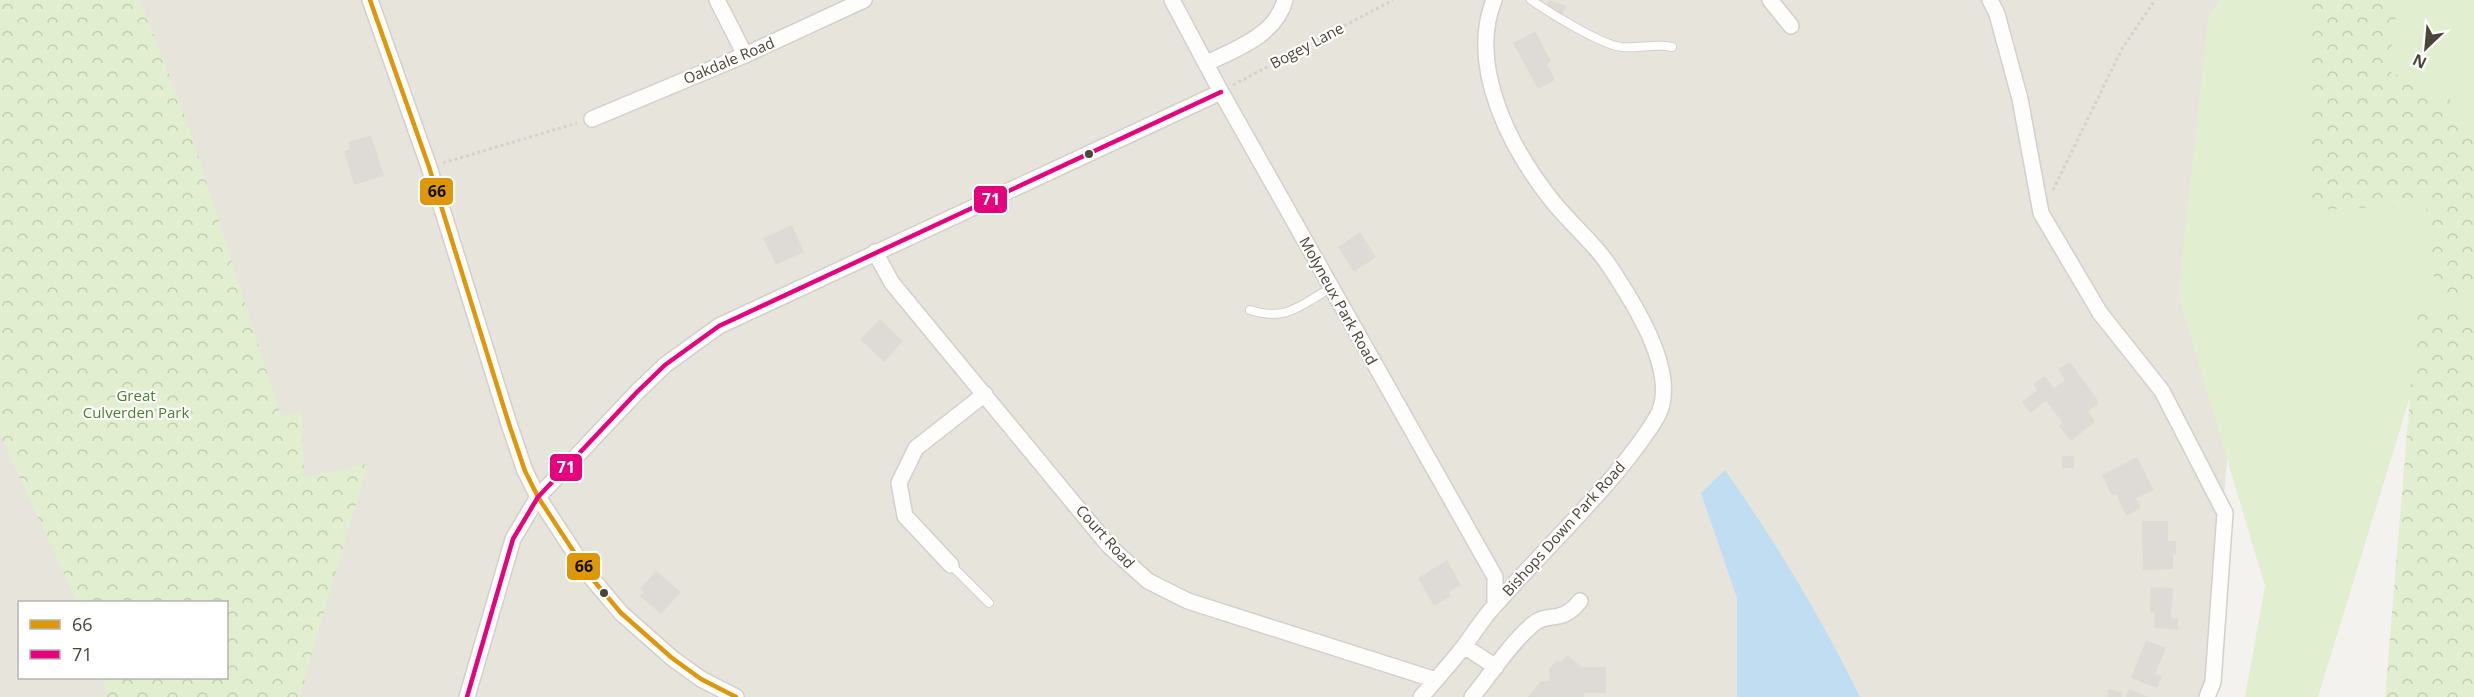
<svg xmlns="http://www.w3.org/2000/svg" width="2474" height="697" font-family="'Open Sans',sans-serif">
<defs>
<pattern id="forest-crowns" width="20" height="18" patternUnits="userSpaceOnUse" patternTransform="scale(1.5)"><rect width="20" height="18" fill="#e1eecf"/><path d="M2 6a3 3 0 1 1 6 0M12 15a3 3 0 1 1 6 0" fill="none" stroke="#c3cdb2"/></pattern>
</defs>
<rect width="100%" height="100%" fill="#f4f2ee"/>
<path fill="#e7e4dc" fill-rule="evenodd" d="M 0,0 L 2266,0 L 2207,697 L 0,697 ZM 20,602 L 226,602 L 226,678 L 20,678 Z"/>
<path fill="#e1eecf" d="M 2219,0 L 2474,0 L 2474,346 L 2429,335 L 2318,697 L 2245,697 L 2265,586 L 2178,295 L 2208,17 Z"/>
<path fill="url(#forest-crowns)" d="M 0,0 L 140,0 L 189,127 L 281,416 L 302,412 L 304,477 L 368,464 L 317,635 L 300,697 L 107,697 L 103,678 L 226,678 L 226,602 L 77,602 L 0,435 Z
M 2314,0 L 2398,0 L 2388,71 L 2449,98 L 2474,134 L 2474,297 L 2436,295 L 2426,205 L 2311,210 L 2309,16 Z
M 2418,302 L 2474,321 L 2474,697 L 2385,697 Z"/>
<path fill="#c0ddf1" d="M 1725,470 C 1775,541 1822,619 1860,697 L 1737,697 L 1737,598 L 1701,493 Z"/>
<path fill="#dedbd6" d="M 1549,0 L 1567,6 L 1562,16 L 1545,8 Z
M 1535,31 L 1551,61 L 1547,64 L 1555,80 L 1538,89 L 1513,43 Z
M 371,135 L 384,176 L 354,185 L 344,151 L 350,149 L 348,142 Z
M 792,225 L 804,252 L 776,265 L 763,238 Z
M 1360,232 L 1376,257 L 1354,272 L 1338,247 Z
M 880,319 L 903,341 L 884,362 L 860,339 Z
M 2070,362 L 2097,399 L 2098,404 L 2088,411 L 2095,422 L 2071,441 L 2059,426 L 2063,423 L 2046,401 L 2030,413 L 2022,402 L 2037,390 L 2033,384 L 2045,376 L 2054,388 L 2065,380 L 2058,369 Z
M 2062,456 L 2074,456 L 2074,468 L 2062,468 Z
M 2137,457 L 2154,490 L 2136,498 L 2141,508 L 2126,516 L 2116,494 L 2112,496 L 2102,475 Z
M 2142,521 L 2168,521 L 2168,541 L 2176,541 L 2176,554 L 2173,554 L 2173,569 L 2143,570 Z
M 1447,560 L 1461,585 L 1449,592 L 1451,596 L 1434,606 L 1418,578 Z
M 656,571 L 681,592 L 661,614 L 640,596 L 644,592 L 640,589 Z
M 2151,587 L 2173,588 L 2171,618 L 2178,618 L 2178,630 L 2154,628 L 2155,613 L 2150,612 Z
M 2146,640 L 2166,648 L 2155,674 L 2162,676 L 2157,688 L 2131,678 Z
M 1567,655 L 1582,667 L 1606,667 L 1606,693 L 1584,693 L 1584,697 L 1528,697 L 1541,681 L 1550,681 L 1549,669 L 1556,661 L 1562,661 Z
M 2109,689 L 2122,692 L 2121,697 L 2107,697 Z
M 2129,689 L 2148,697 L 2126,697 Z"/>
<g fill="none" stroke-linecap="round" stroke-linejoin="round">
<g stroke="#d2d0cb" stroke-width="10">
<path id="service" d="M 1531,0 C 1550,13 1600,44 1621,47 C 1639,49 1654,43 1672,47
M 1250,310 C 1287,322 1300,305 1331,288
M 951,565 L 989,603"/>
</g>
<g stroke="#d2d0cb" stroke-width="18">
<path id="minor" d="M 370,0 L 429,167 L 509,424 L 525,471 L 538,497 L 589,575 L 621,613 L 672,658 L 701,679 L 736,697
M 717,0 L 745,55
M 1172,0 L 1221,92 L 1495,577 L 1495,604
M 1770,0 L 1791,26
M 1990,0 L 1997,14 L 2020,99 L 2041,213 L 2100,313 L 2162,391 L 2225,513 L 2213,682 L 2207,697
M 1207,63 C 1236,49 1276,35 1285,0
M 592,119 L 745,55 L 864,0
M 875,252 L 892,283 L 1109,546 L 1148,581 L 1188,601 L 1436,680
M 951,565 L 905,516 L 899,483 L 916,448 L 985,394
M 1464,646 L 1496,667
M 467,697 L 513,539 L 538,497 L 637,392 L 665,365 L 719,326 L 1221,92
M 1421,697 C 1436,680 1451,663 1465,645 C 1476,630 1485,615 1498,602 C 1537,558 1579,517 1617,472 C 1632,453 1648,434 1659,413 C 1678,370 1632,300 1608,264 C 1593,242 1571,224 1554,203 C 1512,151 1467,68 1494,0
M 1472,697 C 1491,674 1509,645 1532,625 C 1549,610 1560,626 1580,601"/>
</g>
<path stroke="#d3d2cc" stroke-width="3" stroke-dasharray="3 3" stroke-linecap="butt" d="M 1233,85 L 1393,0
M 443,163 L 577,123
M 2053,190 L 2122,49 L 2155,0"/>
<use href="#service" stroke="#fdfdfc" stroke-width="8"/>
<use href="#minor" stroke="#fdfdfc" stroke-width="15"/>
<g stroke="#fff" stroke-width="9">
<path id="bus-1" d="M 370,0 L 429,167 L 509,424 L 525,471 L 538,497 L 589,575 L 621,613 L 672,658 L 701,679 L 736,697"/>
</g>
<g stroke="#fff" stroke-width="9">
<path id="bus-2" d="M 467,697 L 513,539 L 538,497 L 637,392 L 665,365 L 719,326 L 1221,92"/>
</g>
<use href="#bus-1" stroke="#dd9709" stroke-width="4.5"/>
<use href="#bus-2" stroke="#e5007d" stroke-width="4.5"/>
</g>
<g fill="#4b4439" stroke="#fff" stroke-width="2">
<circle cx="1089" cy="154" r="5"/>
<circle cx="604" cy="593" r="5"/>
</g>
<g text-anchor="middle" stroke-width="4.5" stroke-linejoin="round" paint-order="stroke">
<g font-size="15" fill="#4b4439" stroke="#fff">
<text transform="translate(1307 46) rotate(-28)" y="5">Bogey Lane</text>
<text transform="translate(729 61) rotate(-23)" y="5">Oakdale Road</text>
<text transform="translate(1338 301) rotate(61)" y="5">Molyneux Park Road</text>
<text transform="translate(1564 529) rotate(-48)" y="5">Bishops Down Park Road</text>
<text transform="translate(1105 537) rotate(48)" y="5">Court Road</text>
</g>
<g font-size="15" fill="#4a7f2a" stroke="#fff">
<text x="136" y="401">Great<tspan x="136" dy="17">Culverden Park</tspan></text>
</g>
</g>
<g stroke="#fff" stroke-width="2">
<rect x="419" y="177" width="35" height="29" rx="6" fill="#dd9709"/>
<rect x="973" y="185" width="35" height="29" rx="6" fill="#e5007d"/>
<rect x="549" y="453" width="34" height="29" rx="6" fill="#e5007d"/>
<rect x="566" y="552" width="35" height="29" rx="6" fill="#dd9709"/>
</g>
<g font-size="16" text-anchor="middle" font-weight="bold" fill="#fff">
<text x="991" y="205">71</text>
<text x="566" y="473">71</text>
</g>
<g font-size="16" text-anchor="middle" font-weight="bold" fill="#111">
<text x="437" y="197">66</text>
<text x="584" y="572">66</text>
</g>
<rect x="18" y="601" width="210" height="78" fill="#ffffff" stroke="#b7b4b0" stroke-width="1.5"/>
<rect x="30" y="620" width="30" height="9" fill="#dd9709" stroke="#b7b4b0" stroke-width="1.5"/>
<text x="72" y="631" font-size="18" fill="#4b4439">66</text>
<rect x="30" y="650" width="30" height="9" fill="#e5007d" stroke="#b7b4b0" stroke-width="1.5"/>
<text x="72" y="661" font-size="18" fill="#4b4439">71</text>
<g transform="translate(2426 48) rotate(206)" stroke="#ffffff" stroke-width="4.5" paint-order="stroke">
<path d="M0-4.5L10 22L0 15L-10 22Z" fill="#4b4439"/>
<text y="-9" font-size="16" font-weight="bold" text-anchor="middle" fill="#4b4439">N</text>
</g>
</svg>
